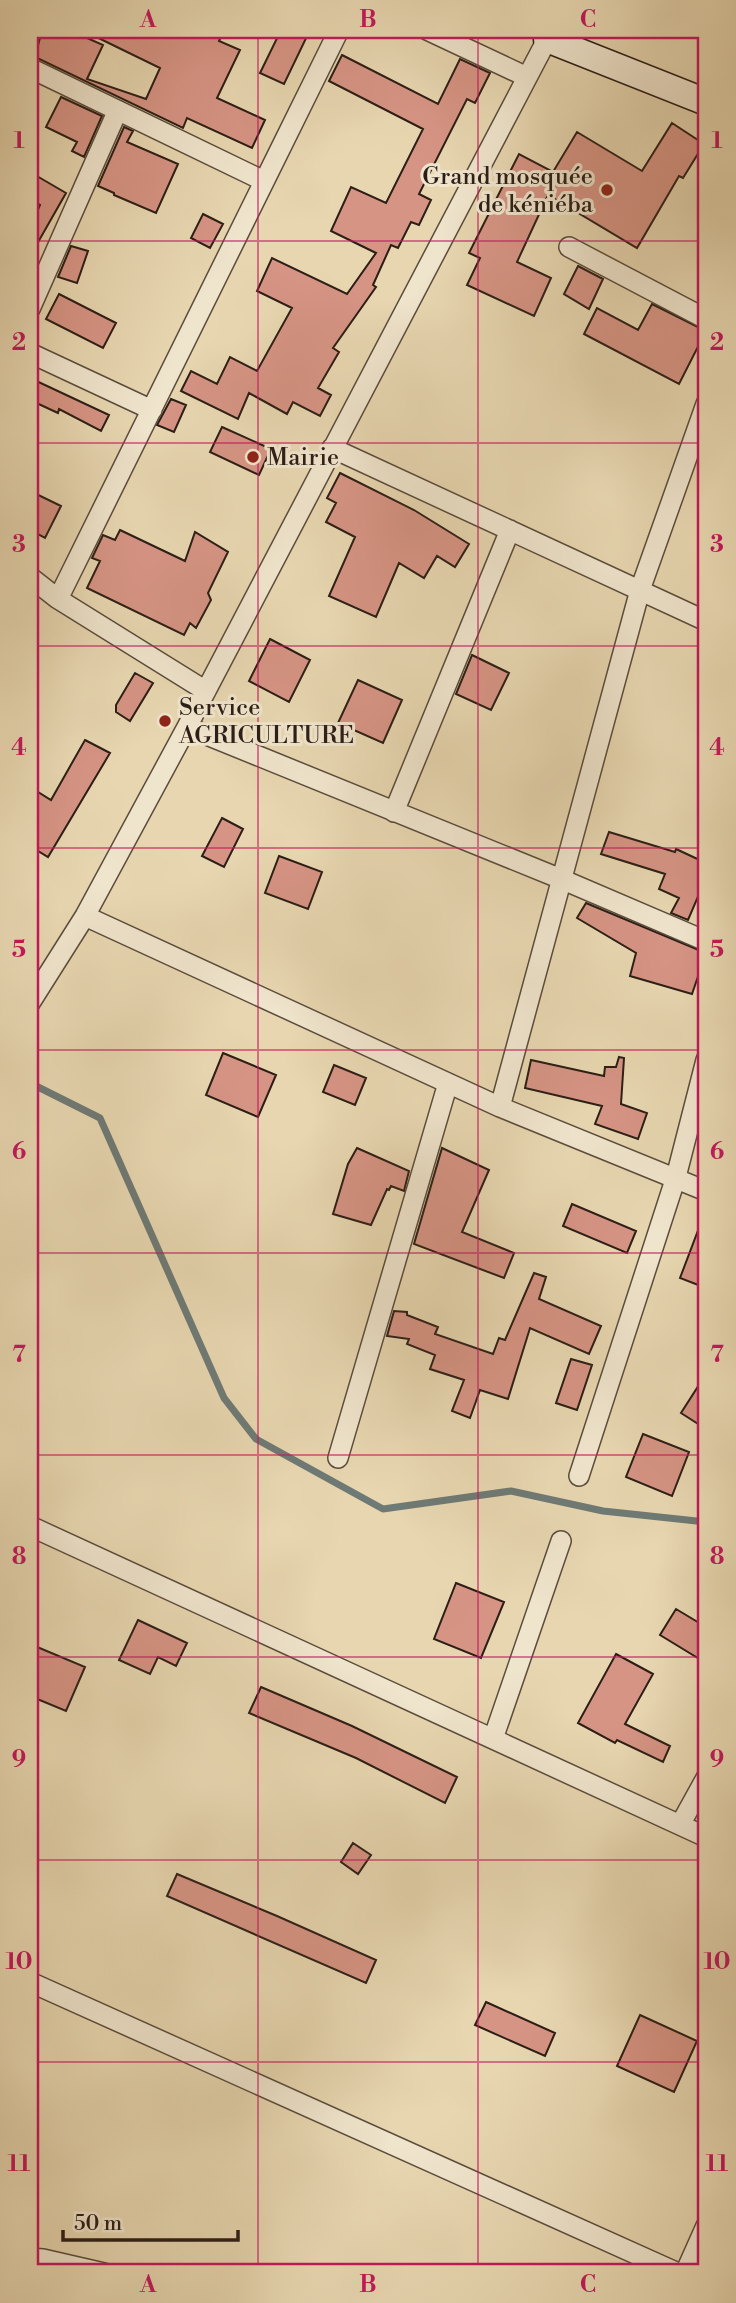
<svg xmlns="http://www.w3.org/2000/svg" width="736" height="2303" font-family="'Libre Bodoni',serif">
<rect width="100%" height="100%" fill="#e7d6b0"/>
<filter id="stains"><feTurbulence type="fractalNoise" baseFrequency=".00286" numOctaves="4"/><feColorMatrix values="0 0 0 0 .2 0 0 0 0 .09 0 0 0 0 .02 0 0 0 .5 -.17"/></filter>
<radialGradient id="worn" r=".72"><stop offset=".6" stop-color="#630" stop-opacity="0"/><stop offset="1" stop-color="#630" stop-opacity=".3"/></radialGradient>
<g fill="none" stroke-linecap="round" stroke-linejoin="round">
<path stroke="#6e7a75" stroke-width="7" d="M 30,1083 L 100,1118 L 224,1398 L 256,1439 L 383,1509 L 511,1491 L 603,1511 L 706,1522"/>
</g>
<path fill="#d69484" stroke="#2c1e16" stroke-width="2" d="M 42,30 L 69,30 L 103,45 L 87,79 L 146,99 L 160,68 L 82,30 L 224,30 L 219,41 L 240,50 L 217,98 L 265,120 L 252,148 L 187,118 L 183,128 L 35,57 Z
M 281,30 L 310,30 L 284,84 L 260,73 Z
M 342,55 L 438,104 L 460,59 L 490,73 L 475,103 L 467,99 L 419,194 L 431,200 L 419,225 L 411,222 L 398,248 L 391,245 L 373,285 L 376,287 L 333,348 L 339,352 L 318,388 L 331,395 L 320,416 L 293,402 L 287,414 L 249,393 L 238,419 L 181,391 L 191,371 L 217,384 L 230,357 L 257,371 L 292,308 L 257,291 L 272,258 L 347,294 L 376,253 L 331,231 L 351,187 L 386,203 L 423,129 L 329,81 Z
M 61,97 L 102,116 L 84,157 L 72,151 L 77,142 L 46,127 Z
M 672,123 L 704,144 L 683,178 L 679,176 L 637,248 L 548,195 L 517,262 L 551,278 L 534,316 L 467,285 L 480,258 L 469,253 L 519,154 L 553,172 L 577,132 L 642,171 Z
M 124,127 L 133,131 L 127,142 L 178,164 L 156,213 L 114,195 L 114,193 L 98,186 Z
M 30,172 L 66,193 L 37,244 L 30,241 L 30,229 L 40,205 L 30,199 Z
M 203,214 L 223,224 L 210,248 L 191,238 Z
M 71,246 L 88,251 L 77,283 L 58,277 Z
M 578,266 L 603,279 L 589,309 L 564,294 Z
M 59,294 L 116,323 L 103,348 L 46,319 Z
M 652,304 L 706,331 L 679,384 L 584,334 L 597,308 L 638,330 Z
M 30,378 L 109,415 L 101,431 L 59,409 L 58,413 L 30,400 Z
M 171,399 L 186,405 L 174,432 L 157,425 Z
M 222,427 L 271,449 L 259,475 L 210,452 Z
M 340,473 L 414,510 L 469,544 L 455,567 L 437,556 L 424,578 L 399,563 L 376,617 L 329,596 L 355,537 L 326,522 L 336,503 L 327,498 Z
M 30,491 L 61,506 L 45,538 L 30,530 Z
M 120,530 L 185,561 L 195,532 L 228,552 L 208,593 L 211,600 L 196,628 L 190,623 L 184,635 L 87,588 L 100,561 L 92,558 L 103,535 L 115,540 Z
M 270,639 L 310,660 L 289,702 L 249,681 Z
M 472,655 L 509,673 L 491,710 L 456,694 Z
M 135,673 L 153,683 L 130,721 L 116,712 L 116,705 Z
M 358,680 L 402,700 L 383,743 L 338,723 Z
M 85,740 L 110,753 L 48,857 L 30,846 L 30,787 L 51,800 Z
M 222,818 L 243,829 L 224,867 L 202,856 Z
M 609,832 L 675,852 L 676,849 L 706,863 L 706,878 L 688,920 L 671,913 L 679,898 L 659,889 L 665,874 L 601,854 Z
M 279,856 L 322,872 L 308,909 L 265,893 Z
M 586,903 L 706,953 L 692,994 L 630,976 L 636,953 L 577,918 Z
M 223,1053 L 276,1075 L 258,1117 L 206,1095 Z
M 619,1057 L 624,1058 L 621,1104 L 647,1113 L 638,1139 L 595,1124 L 602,1106 L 525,1088 L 531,1060 L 604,1076 L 605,1067 L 616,1067 Z
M 334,1065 L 366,1078 L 355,1105 L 323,1092 Z
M 357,1148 L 409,1171 L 404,1191 L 391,1186 L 389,1190 L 387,1189 L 371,1225 L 333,1214 L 348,1164 Z
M 442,1148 L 489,1170 L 462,1232 L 514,1253 L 504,1278 L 414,1244 Z
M 572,1204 L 636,1231 L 627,1253 L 563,1226 Z
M 705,1212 L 706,1213 L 706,1288 L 680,1278 Z
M 534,1273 L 546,1277 L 539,1299 L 601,1326 L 589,1354 L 530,1328 L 508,1399 L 480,1390 L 470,1418 L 452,1411 L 464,1380 L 430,1369 L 435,1355 L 407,1344 L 409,1339 L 387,1336 L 394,1311 L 407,1312 L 407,1315 L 438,1327 L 435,1334 L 493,1354 L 499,1338 L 505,1340 Z
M 571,1359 L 592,1365 L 577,1410 L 556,1403 Z
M 706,1374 L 706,1429 L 681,1413 Z
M 643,1434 L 689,1452 L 672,1496 L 626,1477 Z
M 456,1583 L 504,1602 L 481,1658 L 434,1639 Z
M 676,1609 L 706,1627 L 706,1663 L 660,1635 Z
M 138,1620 L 187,1643 L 176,1666 L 158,1657 L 150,1674 L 119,1660 Z
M 30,1644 L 85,1667 L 66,1711 L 30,1696 Z
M 616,1654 L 653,1674 L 625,1724 L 670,1746 L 663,1762 L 617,1740 L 615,1743 L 578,1723 Z
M 261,1687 L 352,1726 L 457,1777 L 445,1803 L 356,1758 L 249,1713 Z
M 353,1843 L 371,1855 L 358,1874 L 341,1862 Z
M 177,1874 L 277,1916 L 376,1960 L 366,1983 L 167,1896 Z
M 486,2002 L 555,2033 L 545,2056 L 475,2025 Z
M 640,2015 L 697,2041 L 674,2092 L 617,2066 Z"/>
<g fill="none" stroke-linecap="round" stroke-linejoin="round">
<g stroke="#5b4c3c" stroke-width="22">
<path id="street" d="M 427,30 L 527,77
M 30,68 L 264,181
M 569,247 L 706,319
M 30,309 L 117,112
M 30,353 L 152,410
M 332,448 L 706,621
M 30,577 L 58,599 L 206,691
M 58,599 L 339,30
M 187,727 L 561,879 L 706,941
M 394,812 L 510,530
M 85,916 L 500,1107 L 706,1191
M 30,1003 L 85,916 L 187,727 L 552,30
M 500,1107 L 640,590 L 706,404
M 338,1458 L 448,1083
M 579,1476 L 676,1177 L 706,1060
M 30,1526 L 706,1837
M 493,1739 L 561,1541
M 680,1825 L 706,1778
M 30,1982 L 678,2273
M 30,2258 L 43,2259 L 104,2273
M 685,2273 L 706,2226"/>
</g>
<g stroke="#2c1e16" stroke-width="29">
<path id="secondary" d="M 547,39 L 706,102"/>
</g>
<use href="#street" stroke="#efe4cc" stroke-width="19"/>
<use href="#secondary" stroke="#efe4cc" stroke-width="26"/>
</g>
<path fill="none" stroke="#c2185b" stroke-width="2" stroke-opacity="0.55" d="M 258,30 L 258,2273M 478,30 L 478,2273M 30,241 L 706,241M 30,443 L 706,443M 30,646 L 706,646M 30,848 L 706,848M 30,1050 L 706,1050M 30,1253 L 706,1253M 30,1455 L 706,1455M 30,1657 L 706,1657M 30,1860 L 706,1860M 30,2062 L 706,2062"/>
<g fill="#8f2418" stroke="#efe4cc" stroke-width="2.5">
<circle cx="607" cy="190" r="7"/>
<circle cx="253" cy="457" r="7"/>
<circle cx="165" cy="721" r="7"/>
</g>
<g text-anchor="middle" stroke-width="6" stroke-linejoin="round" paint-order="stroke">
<g font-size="24" fill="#2c1e16" stroke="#efe4cc" text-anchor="start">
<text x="593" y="184" text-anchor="end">Grand mosquée<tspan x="593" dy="28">de kéniéba</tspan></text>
<text x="267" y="465">Mairie</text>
<text x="179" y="715">Service<tspan x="179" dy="28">AGRICULTURE</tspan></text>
</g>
</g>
<rect width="736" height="2303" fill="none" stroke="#e7d6b0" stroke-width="77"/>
<path d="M63 2230v10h175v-10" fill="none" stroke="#2c1e16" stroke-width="3.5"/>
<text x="74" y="2230" font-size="21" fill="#2c1e16" stroke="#efe4cc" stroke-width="5" paint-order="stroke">50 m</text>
<rect x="38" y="38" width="660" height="2226" fill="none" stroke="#c2185b" stroke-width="2.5"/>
<g font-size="23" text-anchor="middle" font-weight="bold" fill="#c2185b">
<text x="148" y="27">A</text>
<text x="368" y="27">B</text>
<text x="588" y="27">C</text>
<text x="19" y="148">1</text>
<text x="717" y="148">1</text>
<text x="19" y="350">2</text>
<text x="717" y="350">2</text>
<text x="19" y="552">3</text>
<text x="717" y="552">3</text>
<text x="19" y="755">4</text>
<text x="717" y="755">4</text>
<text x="19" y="957">5</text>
<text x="717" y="957">5</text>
<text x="19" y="1159">6</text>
<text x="717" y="1159">6</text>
<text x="19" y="1362">7</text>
<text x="717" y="1362">7</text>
<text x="19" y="1564">8</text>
<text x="717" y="1564">8</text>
<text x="19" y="1767">9</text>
<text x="717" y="1767">9</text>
<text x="19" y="1969">10</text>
<text x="717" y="1969">10</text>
<text x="19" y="2171">11</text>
<text x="717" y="2171">11</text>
<text x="148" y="2292">A</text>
<text x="368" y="2292">B</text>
<text x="588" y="2292">C</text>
</g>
<rect width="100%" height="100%" filter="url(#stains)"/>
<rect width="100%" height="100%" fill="url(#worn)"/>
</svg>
